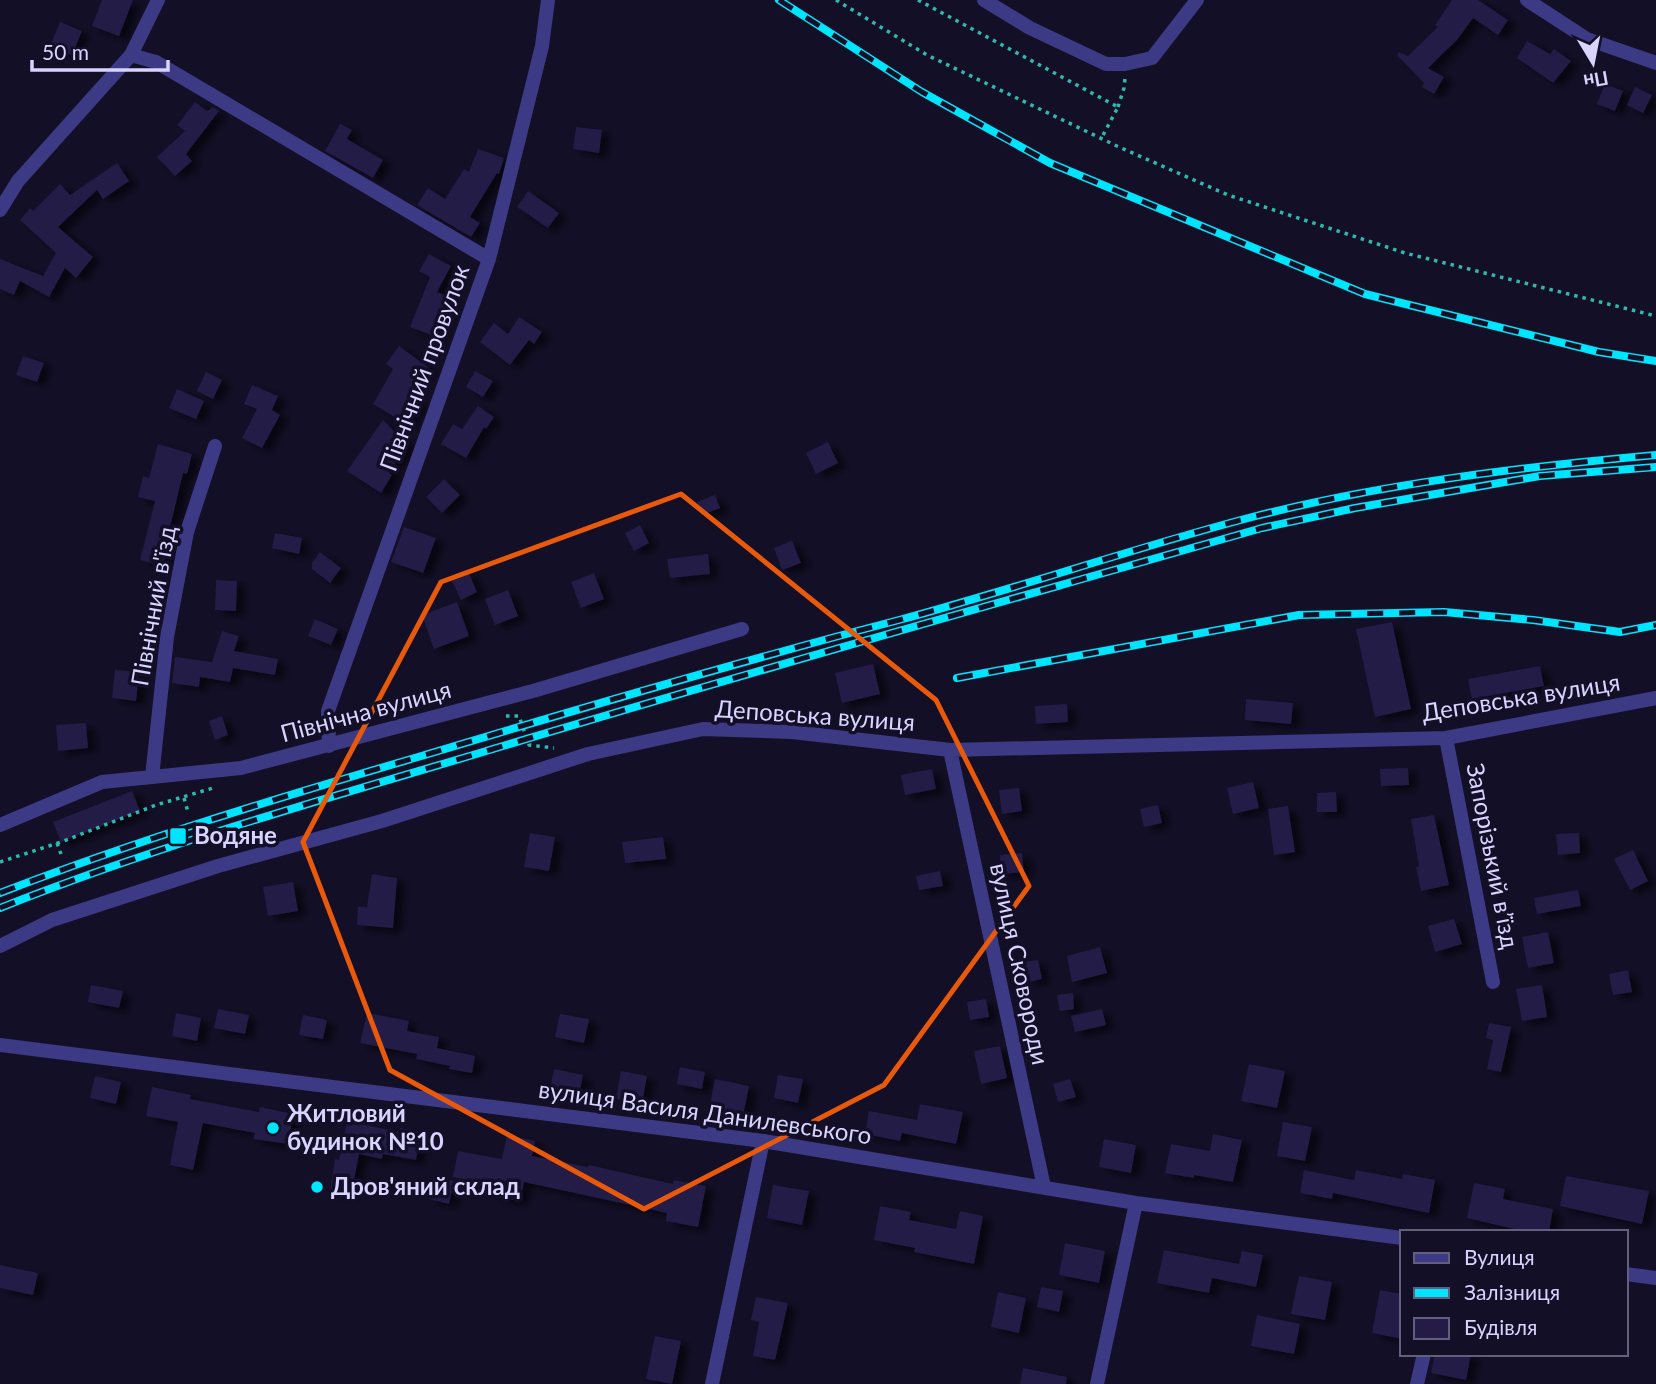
<svg xmlns="http://www.w3.org/2000/svg" width="1656" height="1384" font-family="Lato,sans-serif">
<defs>
<filter id="shadow"><feDropShadow dx="8" dy="4.5" stdDeviation="3.5" flood-color="#0009"/></filter>
</defs>
<rect width="100%" height="100%" fill="#130f26"/>
<path fill="#241b47" filter="url(#shadow)" d="M 102,0 L 133,0 L 119,36 L 92,26 Z
M 1452,0 L 1478,0 L 1508,20 L 1498,35 L 1473,18 L 1457,40 L 1428,68 L 1444,77 L 1434,94 L 1422,87 L 1424,83 L 1397,55 L 1399,52 L 1408,56 L 1438,27 L 1435,25 Z
M 60,22 L 82,31 L 72,55 L 50,46 Z
M 1527,41 L 1550,54 L 1554,49 L 1571,61 L 1553,83 L 1517,58 Z
M 1605,84 L 1623,91 L 1615,111 L 1597,104 Z
M 1635,87 L 1652,95 L 1643,113 L 1627,105 Z
M 195,102 L 207,111 L 213,107 L 219,111 L 186,154 L 192,161 L 175,176 L 157,157 L 185,131 L 177,125 Z
M 340,124 L 352,130 L 347,139 L 383,160 L 373,178 L 325,151 Z
M 576,127 L 602,130 L 599,153 L 573,149 Z
M 478,149 L 504,158 L 499,174 L 497,173 L 470,217 L 480,223 L 471,237 L 417,205 L 428,188 L 445,199 L 464,169 L 469,172 Z
M 117,163 L 129,181 L 103,199 L 97,190 L 58,227 L 93,257 L 76,278 L 65,268 L 49,297 L 20,281 L 14,295 L 0,289 L 0,259 L 43,276 L 56,253 L 20,220 L 30,208 L 33,211 L 60,184 L 70,195 Z
M 528,191 L 559,213 L 548,228 L 517,207 Z
M 429,254 L 451,266 L 437,292 L 452,298 L 437,337 L 410,327 L 430,277 L 419,271 Z
M 519,317 L 542,332 L 534,344 L 529,340 L 510,365 L 480,342 L 494,323 L 508,334 Z
M 399,346 L 429,368 L 409,396 L 419,402 L 406,424 L 373,404 L 393,369 L 386,364 Z
M 23,356 L 44,363 L 37,382 L 16,375 Z
M 475,371 L 493,381 L 483,397 L 466,387 Z
M 206,372 L 222,380 L 213,399 L 197,391 Z
M 252,385 L 278,396 L 272,410 L 280,415 L 262,448 L 242,438 L 257,409 L 244,404 Z
M 177,389 L 204,401 L 196,419 L 169,408 Z
M 478,406 L 494,417 L 486,429 L 484,427 L 466,458 L 441,444 L 453,424 L 462,429 Z
M 383,420 L 407,444 L 389,473 L 392,475 L 381,493 L 347,471 Z
M 828,442 L 838,463 L 816,474 L 806,453 Z
M 158,444 L 192,454 L 187,474 L 183,473 L 166,544 L 168,544 L 163,566 L 140,560 L 155,501 L 138,497 L 143,476 L 149,478 Z
M 444,479 L 460,495 L 442,513 L 426,497 Z
M 715,495 L 720,508 L 702,515 L 697,502 Z
M 640,525 L 649,543 L 634,551 L 625,533 Z
M 404,527 L 436,538 L 423,573 L 391,562 Z
M 275,533 L 302,538 L 299,554 L 272,548 Z
M 792,541 L 801,563 L 782,570 L 774,548 Z
M 320,552 L 341,568 L 330,583 L 312,569 L 312,563 Z
M 708,554 L 710,574 L 670,578 L 667,559 Z
M 468,571 L 477,592 L 461,600 L 451,579 Z
M 594,573 L 604,599 L 581,608 L 571,582 Z
M 216,580 L 237,581 L 236,611 L 215,610 Z
M 508,590 L 518,616 L 495,625 L 485,599 Z
M 457,602 L 469,636 L 434,649 L 422,615 Z
M 315,619 L 338,629 L 331,645 L 308,636 Z
M 1392,622 L 1411,709 L 1375,717 L 1356,629 Z
M 222,631 L 239,636 L 234,651 L 278,659 L 275,675 L 233,668 L 230,682 L 200,677 L 199,687 L 172,683 L 175,657 L 212,662 Z
M 873,664 L 880,694 L 842,703 L 835,673 Z
M 1540,666 L 1544,686 L 1472,699 L 1468,679 Z
M 115,670 L 139,672 L 136,701 L 112,698 Z
M 1246,699 L 1293,703 L 1291,724 L 1245,720 Z
M 1067,704 L 1068,722 L 1036,724 L 1035,706 Z
M 222,716 L 228,735 L 215,740 L 209,721 Z
M 86,723 L 88,748 L 58,751 L 56,725 Z
M 1408,768 L 1409,785 L 1381,786 L 1380,769 Z
M 932,769 L 936,789 L 905,795 L 901,775 Z
M 1253,782 L 1259,808 L 1233,814 L 1227,788 Z
M 1019,788 L 1022,811 L 1002,814 L 999,790 Z
M 132,791 L 140,811 L 61,842 L 53,822 Z
M 1336,792 L 1337,812 L 1317,812 L 1317,793 Z
M 1158,805 L 1162,823 L 1144,827 L 1140,809 Z
M 1288,806 L 1295,852 L 1274,855 L 1268,809 Z
M 1434,815 L 1449,885 L 1421,891 L 1416,867 L 1419,866 L 1411,819 Z
M 530,833 L 555,837 L 549,871 L 524,867 Z
M 1579,833 L 1580,853 L 1558,855 L 1556,834 Z
M 663,837 L 666,859 L 625,863 L 622,842 Z
M 1633,850 L 1648,881 L 1630,890 L 1614,859 Z
M 1022,853 L 1024,872 L 1001,874 L 1000,855 Z
M 940,871 L 943,886 L 919,890 L 916,876 Z
M 372,874 L 397,878 L 393,928 L 357,925 L 358,907 L 367,907 Z
M 293,882 L 298,911 L 268,916 L 263,887 Z
M 1578,890 L 1581,906 L 1537,914 L 1534,898 Z
M 1454,919 L 1462,944 L 1435,952 L 1428,926 Z
M 1548,932 L 1554,963 L 1528,968 L 1522,937 Z
M 1100,947 L 1107,973 L 1072,982 L 1067,956 Z
M 1038,960 L 1042,979 L 1028,982 L 1024,962 Z
M 1628,970 L 1632,992 L 1613,995 L 1609,974 Z
M 91,985 L 123,991 L 119,1008 L 88,1002 Z
M 1542,985 L 1547,1017 L 1522,1021 L 1516,989 Z
M 1073,993 L 1074,1009 L 1060,1011 L 1057,995 Z
M 986,999 L 989,1017 L 970,1020 L 967,1002 Z
M 218,1009 L 249,1015 L 245,1034 L 214,1028 Z
M 1102,1009 L 1106,1025 L 1075,1032 L 1071,1016 Z
M 176,1013 L 201,1018 L 197,1041 L 172,1036 Z
M 367,1013 L 409,1021 L 407,1031 L 439,1037 L 437,1048 L 475,1056 L 472,1073 L 449,1069 L 450,1066 L 416,1059 L 417,1054 L 360,1043 Z
M 560,1014 L 589,1019 L 584,1043 L 555,1037 Z
M 303,1015 L 327,1020 L 323,1039 L 299,1035 Z
M 1489,1023 L 1511,1027 L 1501,1072 L 1487,1069 L 1493,1040 L 1486,1038 Z
M 1000,1046 L 1007,1078 L 981,1084 L 974,1051 Z
M 1249,1064 L 1285,1071 L 1277,1108 L 1241,1101 Z
M 680,1067 L 705,1072 L 702,1089 L 677,1084 Z
M 554,1069 L 583,1075 L 578,1100 L 549,1094 Z
M 621,1071 L 647,1076 L 642,1104 L 616,1099 Z
M 778,1075 L 803,1079 L 798,1103 L 774,1098 Z
M 95,1076 L 121,1082 L 116,1104 L 90,1098 Z
M 715,1079 L 749,1086 L 743,1116 L 709,1110 Z
M 1070,1079 L 1076,1097 L 1058,1102 L 1053,1084 Z
M 152,1087 L 191,1095 L 190,1099 L 259,1112 L 260,1107 L 293,1114 L 288,1144 L 253,1139 L 255,1133 L 203,1123 L 193,1170 L 170,1165 L 178,1122 L 146,1116 Z
M 920,1104 L 963,1112 L 956,1144 L 902,1133 L 900,1141 L 865,1134 L 869,1111 L 917,1120 Z
M 347,1121 L 399,1132 L 400,1128 L 421,1132 L 416,1160 L 383,1154 L 382,1159 L 359,1154 L 351,1195 L 330,1190 L 335,1159 L 339,1160 Z
M 1283,1122 L 1312,1127 L 1305,1161 L 1277,1156 Z
M 1213,1134 L 1242,1140 L 1233,1182 L 1194,1175 L 1194,1178 L 1165,1173 L 1171,1144 L 1210,1151 Z
M 507,1135 L 535,1141 L 532,1156 L 588,1167 L 589,1165 L 673,1184 L 674,1180 L 706,1186 L 698,1227 L 666,1221 L 667,1213 L 524,1182 L 520,1201 L 493,1196 L 496,1186 L 453,1177 L 458,1151 L 502,1159 Z
M 1104,1139 L 1136,1145 L 1131,1173 L 1099,1167 Z
M 1304,1170 L 1354,1180 L 1356,1170 L 1402,1179 L 1403,1174 L 1435,1180 L 1429,1213 L 1333,1193 L 1332,1199 L 1300,1193 Z
M 1566,1176 L 1649,1191 L 1642,1224 L 1560,1206 Z
M 433,1177 L 454,1181 L 449,1204 L 429,1199 Z
M 1474,1183 L 1505,1189 L 1503,1199 L 1553,1209 L 1549,1232 L 1527,1232 L 1467,1218 Z
M 773,1185 L 809,1191 L 802,1225 L 767,1218 Z
M 880,1206 L 911,1212 L 909,1220 L 956,1229 L 960,1211 L 983,1216 L 974,1264 L 914,1252 L 915,1248 L 874,1240 Z
M 1065,1243 L 1105,1251 L 1099,1283 L 1059,1275 Z
M 1164,1250 L 1239,1264 L 1242,1251 L 1263,1255 L 1256,1287 L 1212,1278 L 1209,1293 L 1157,1283 Z
M 0,1265 L 38,1273 L 33,1295 L 0,1288 Z
M 1299,1276 L 1332,1282 L 1325,1320 L 1291,1314 Z
M 1041,1287 L 1063,1291 L 1059,1312 L 1037,1307 Z
M 1380,1290 L 1402,1294 L 1402,1339 L 1372,1333 Z
M 998,1292 L 1026,1298 L 1019,1333 L 991,1327 Z
M 756,1297 L 788,1303 L 775,1360 L 753,1356 L 759,1322 L 751,1320 Z
M 1257,1315 L 1300,1324 L 1294,1354 L 1251,1346 Z
M 655,1336 L 681,1341 L 672,1384 L 646,1379 Z
M 1435,1354 L 1471,1354 L 1466,1380 L 1431,1373 Z
M 1023,1368 L 1067,1377 L 1066,1384 L 1020,1384 Z"/>
<g fill="none" stroke-linecap="round" stroke-linejoin="round">
<path stroke="#2fb8b0" stroke-width="3.5" stroke-dasharray="3.5 5" stroke-linecap="butt" d="M 836,0 L 927,55 L 1119,147 L 1228,195 L 1405,253 L 1656,316
M 918,0 L 1118,107 L 1101,139
M 1118,107 L 1124,88 L 1125,78
M 506,716 L 519,716 L 529,745 L 554,748
M 184,798 L 188,812
M 57,843 L 61,854
M 0,862 L 61,842 L 156,805 L 213,788"/>
<path stroke="#3d3a85" stroke-width="14" d="M 984,0 L 1030,28 L 1106,64 L 1125,64 L 1152,58 L 1197,0
M 1527,0 L 1587,39 L 1656,63
M 131,55 L 156,62 L 489,259
M 0,210 L 18,181 L 131,55 L 158,0
M 1446,738 L 1493,982
M 329,746 L 328,711 L 489,259 L 542,46 L 548,0
M 950,750 L 1044,1187
M 152,777 L 167,637 L 187,532 L 215,446
M 0,825 L 102,782 L 241,768 L 533,691 L 742,629
M 0,946 L 52,920 L 218,866 L 382,821 L 588,754 L 703,729 L 792,732 L 950,750 L 1446,738 L 1656,698
M 0,1045 L 763,1141 L 1136,1203 L 1402,1238
M 1626,1274 L 1656,1278
M 712,1384 L 763,1141
M 1097,1384 L 1136,1203
M 1417,1384 L 1424,1354"/>
<g stroke="#00e5ff" stroke-width="8">
<path id="rail" d="M 779,0 L 922,92 L 1050,163 L 1365,294 L 1599,352 L 1656,361
M 957,678 L 1299,615 L 1444,612 L 1533,620 L 1620,632 L 1656,625
M 0,893 C 137,840 278,798 418,757 C 578,709 738,662 899,620 C 1019,588 1136,547 1256,516 C 1386,483 1522,467 1656,455
M 0,908 C 154,847 314,802 473,755 C 735,676 999,603 1262,528 L 1355,508 L 1540,476 L 1656,467"/>
</g>
<use href="#rail" stroke="#130f26" stroke-width="5" stroke-dasharray="16" stroke-linecap="butt"/>
</g>
<path fill="none" stroke="#e8590c" stroke-width="5" stroke-linejoin="round" d="M 681,494 L 936,700 L 1029,886 L 884,1085 L 644,1209 L 390,1070 L 303,842 L 441,582 Z"/>
<g fill="#00e5ff" stroke="#130f26" stroke-width="2.5">
<rect x="169" y="827" width="18" height="18" rx="3.5"/>
<circle cx="273" cy="1128" r="7"/>
<circle cx="317" cy="1187" r="7"/>
</g>
<g text-anchor="middle" stroke-width="7" stroke-linejoin="round" paint-order="stroke">
<g font-size="24" fill="#d9d4ff" stroke="#130f26">
<text transform="translate(425 368) rotate(-70)" y="8">Північний провулок</text>
<text transform="translate(154 606) rotate(-80)" y="8">Північний в'їзд</text>
<text transform="translate(1521 698) rotate(-9)" y="8">Деповська вулиця</text>
<text transform="translate(366 712) rotate(-15)" y="8">Північна вулиця</text>
<text transform="translate(815 716) rotate(4)" y="8">Деповська вулиця</text>
<text transform="translate(1492 856) rotate(79)" y="8">Запорізький вʼїзд</text>
<text transform="translate(1019 964) rotate(78)" y="8">вулиця Сковороди</text>
<text transform="translate(705 1113) rotate(8)" y="8">вулиця Василя Данилевського</text>
</g>
<g font-size="24" font-weight="bold" fill="#d9d4ff" stroke="#130f26" text-anchor="start">
<text x="194" y="844">Водяне</text>
<text x="287" y="1122">Житловий<tspan x="287" dy="28">будинок №10</tspan></text>
<text x="331" y="1195">Дров'яний склад</text>
</g>
</g>
<rect x="1400" y="1230" width="228" height="126" fill="#130f26" stroke="#625e7d" stroke-width="2"/>
<rect x="1414" y="1253" width="35" height="10" fill="#3d3a85" stroke="#625e7d" stroke-width="2"/>
<text x="1464" y="1265" font-size="21" fill="#d9d4ff">Вулиця</text>
<rect x="1414" y="1288" width="35" height="10" fill="#00e5ff" stroke="#625e7d" stroke-width="2"/>
<text x="1464" y="1300" font-size="21" fill="#d9d4ff">Залізниця</text>
<rect x="1414" y="1318" width="35" height="21" fill="#241b47" stroke="#625e7d" stroke-width="2"/>
<text x="1464" y="1335" font-size="21" fill="#d9d4ff">Будівля</text>
<g transform="translate(1593 63) rotate(170)" stroke="#130f26" stroke-width="5" paint-order="stroke">
<path d="M0-5L12 26L0 18L-12 26Z" fill="#d9d4ff"/>
<text y="-10" font-size="19" font-weight="bold" text-anchor="middle" fill="#d9d4ff">Пн</text>
</g>
<path d="M32 60v10h136v-10" fill="none" stroke="#d9d4ff" stroke-width="3.5"/>
<text x="42" y="60" font-size="21" fill="#d9d4ff" stroke="#130f26" stroke-width="5" paint-order="stroke">50 m</text>
</svg>
